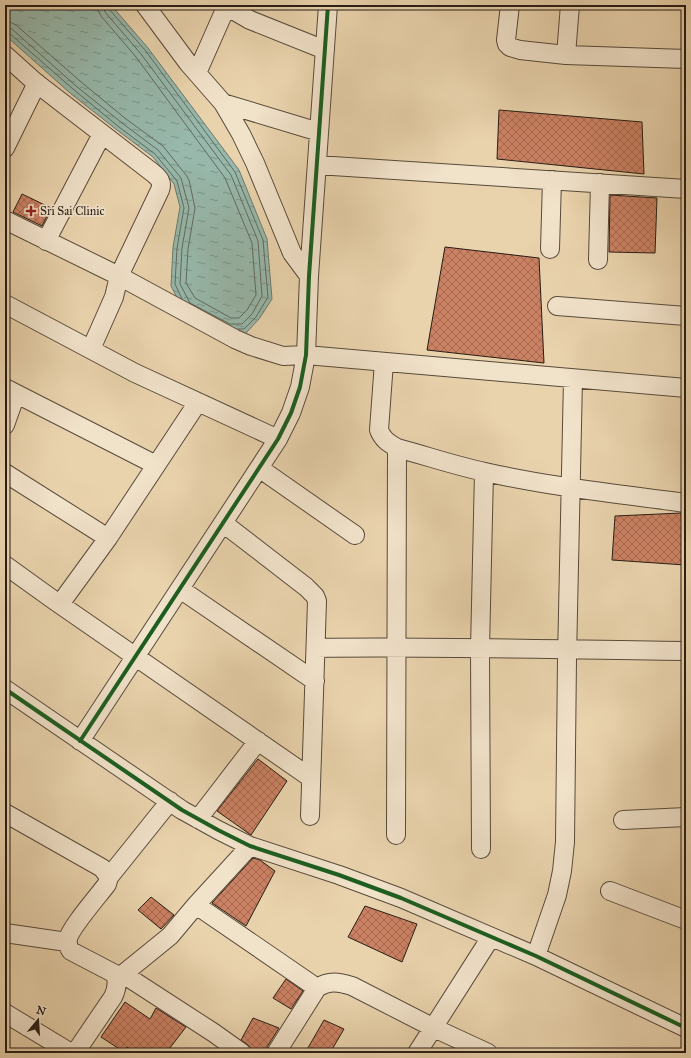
<svg xmlns="http://www.w3.org/2000/svg" width="691" height="1058" font-family="'IM FELL Great Primer',serif">
<defs>
<pattern id="water-ripples" width="26" height="14" patternUnits="userSpaceOnUse"><rect width="26" height="14" fill="#97b8ab"/><path d="M2 4q2-2 4 0t4 0M15 11q2-2 4 0t4 0" fill="none" stroke="#7b958a"/></pattern>
<pattern id="building-cross-hatch" width="8" height="8" patternUnits="userSpaceOnUse"><rect width="8" height="8" fill="#cb8163"/><path d="M0 0l8 8M0 8l8-8" fill="none" stroke="#a56950"/></pattern>
</defs>
<rect width="100%" height="100%" fill="#e9d3ad"/>
<filter id="stains"><feTurbulence type="fractalNoise" baseFrequency=".005" numOctaves="4"/><feColorMatrix values="0 0 0 0 .2 0 0 0 0 .09 0 0 0 0 .02 0 0 0 .5 -.17"/></filter>
<radialGradient id="worn" r=".72"><stop offset=".6" stop-color="#630" stop-opacity="0"/><stop offset="1" stop-color="#630" stop-opacity=".3"/></radialGradient>
<path fill="url(#water-ripples)" stroke="#6b7a6f" d="M 5,5 L 111,5 L 148,48 L 239,170 L 267,239 L 272,299 L 259,319 L 245,334 L 183,309 L 171,286 L 173,247 L 180,207 L 174,184 L 153,157 L 117,130 L 70,93 L 5,35 Z"/>
<g fill="none" stroke-linecap="round" stroke-linejoin="round">
<path stroke="#606a60" stroke-width="1" d="M 108,5 L 109,9 L 145,50 L 235,172 L 263,240 L 268,297 L 256,317 L 244,329 L 238,329
M 5,21 L 10,22 L 16,25 L 80,81 L 126,119 L 163,146 L 186,175 L 189,180 L 195,208 L 188,249 L 186,283 L 195,298 L 231,318 L 239,318 L 247,310 L 256,295 L 252,243 L 225,178 L 136,57 L 101,16 L 98,10 L 97,5
M 5,27 L 12,29 L 76,86 L 122,123 L 158,150 L 181,178 L 189,208 L 182,248 L 180,284 L 190,303 L 230,324 L 242,324 L 252,314 L 262,296 L 258,241 L 231,175 L 141,54 L 105,12 L 103,5
M 5,32 L 9,33 L 73,89 L 119,127 L 155,154 L 177,181 L 184,208 L 177,248 L 175,284 L 182,299"/>
</g>
<path fill="url(#building-cross-hatch)" stroke="#281d14" d="M 499,110 L 642,122 L 644,174 L 497,159 Z
M 22,194 L 51,208 L 42,226 L 13,212 Z
M 610,195 L 657,198 L 655,253 L 609,252 Z
M 445,247 L 539,258 L 544,363 L 427,350 Z
M 681,513 L 685,565 L 612,560 L 615,516 Z
M 258,759 L 287,781 L 251,835 L 217,811 Z
M 253,858 L 260,860 L 275,871 L 246,926 L 212,903 Z
M 151,897 L 174,915 L 161,929 L 138,910 Z
M 365,906 L 417,924 L 402,962 L 348,937 Z
M 286,979 L 303,991 L 291,1009 L 273,998 Z
M 125,1002 L 150,1019 L 156,1008 L 186,1027 L 166,1053 L 135,1053 L 127,1047 L 124,1052 L 101,1037 Z
M 253,1018 L 279,1028 L 267,1047 L 266,1053 L 253,1053 L 248,1045 L 241,1040 Z
M 324,1020 L 344,1029 L 330,1053 L 305,1053 Z"/>
<g fill="none" stroke-linecap="round" stroke-linejoin="round">
<g stroke="#584a3a" stroke-width="20">
<path id="minor" d="M 145,5 L 188,63 L 223,103 L 241,134 L 255,163 L 292,253 L 309,276
M 510,5 L 506,40 L 507,44 L 510,47 L 520,50 L 566,55 L 686,59
M 226,6 L 250,20 L 325,50
M 5,55 L 35,82 L 153,173 C 159,178 163,182 160,190 L 119,276 L 114,297 L 91,349
M 566,55 L 570,5
M 197,73 L 227,5
M 223,103 L 319,132
M 5,148 L 37,83
M 317,165 L 686,189
M 5,220 L 119,276 L 235,339 L 251,346 L 283,356 L 306,355 L 686,388
M 46,241 L 102,134
M 550,249 L 552,180
M 598,260 L 600,183
M 5,304 L 135,373 L 278,439
M 557,306 L 686,316
M 384,362 L 379,430 C 383,440 389,443 397,448 C 427,456 456,466 485,472 C 551,487 619,494 686,503
M 5,388 L 156,465
M 5,425 L 16,394
M 259,468 L 355,535
M 5,473 L 108,538
M 223,523 L 306,587 L 315,596 L 317,601 L 310,816
M 5,565 L 55,601 L 311,778
M 180,589 L 315,681
M 60,604 L 108,538 L 198,402
M 316,648 C 439,646 563,650 686,651
M 5,689 L 182,810 L 218,830 L 250,846 L 339,875 L 401,898 L 536,956 L 686,1028
M 80,741 L 278,439 L 291,413 L 300,387 L 306,355 L 309,276 L 328,5
M 5,813 L 102,868 L 109,877 L 107,884 C 99,895 70,928 68,939 C 67,944 68,947 71,951 L 115,974 C 118,982 117,989 113,997 L 75,1053
M 198,819 L 258,741
M 623,820 L 686,817
M 396,835 L 397,448
M 481,849 L 480,649 L 484,472
M 109,877 L 170,801
M 610,891 L 686,920
M 196,905 L 317,988
M 5,933 L 67,942
M 536,956 L 557,895 L 562,871 L 565,842 L 567,659 L 573,379
M 123,974 L 214,1033 L 242,1053
M 117,979 L 170,936 L 196,905 L 250,846
M 5,1013 L 71,1053
M 276,1053 L 317,988 C 329,980 339,982 352,986 L 434,1028 L 488,1053
M 417,1053 L 491,937"/>
</g>
<use href="#minor" stroke="#f1e2ca" stroke-width="18"/>
<g stroke="#f1e2ca" stroke-width="6">
<path id="cycleway" d="M 5,689 L 182,810 L 218,830 L 250,846 L 339,875 L 401,898 L 536,956 L 686,1028
M 80,741 L 278,439 L 291,413 L 300,387 L 306,355 L 309,276 L 328,5"/>
</g>
<use href="#cycleway" stroke="#1b5e20" stroke-width="4"/>
</g>
<path fill="#8f2418" stroke="#f1e2ca" stroke-width="1.5" d="M29 205h4v4h4v4h-4v4h-4v-4h-4v-4h4z"/>
<g text-anchor="middle" stroke-width="3.5" stroke-linejoin="round" paint-order="stroke">
<g font-size="12" fill="#281d14" stroke="#f1e2ca" text-anchor="start">
<text x="40" y="215">Sri Sai Clinic</text>
</g>
</g>
<rect width="691" height="1058" fill="none" stroke="#e9d3ad" stroke-width="20"/>
<rect x="6" y="6" width="679" height="1046" fill="none" stroke="#281d14" stroke-width="2"/>
<rect x="10" y="10" width="671" height="1038" fill="none" stroke="#281d14"/>
<g transform="translate(38 1020) rotate(18)" stroke="#f1e2ca" stroke-width="3" paint-order="stroke">
<path d="M0-3L7 15L0 10L-7 15Z" fill="#281d14"/>
<text y="-6" font-size="11" font-weight="bold" text-anchor="middle" fill="#281d14">N</text>
</g>
<rect width="100%" height="100%" filter="url(#stains)"/>
<rect width="100%" height="100%" fill="url(#worn)"/>
</svg>
